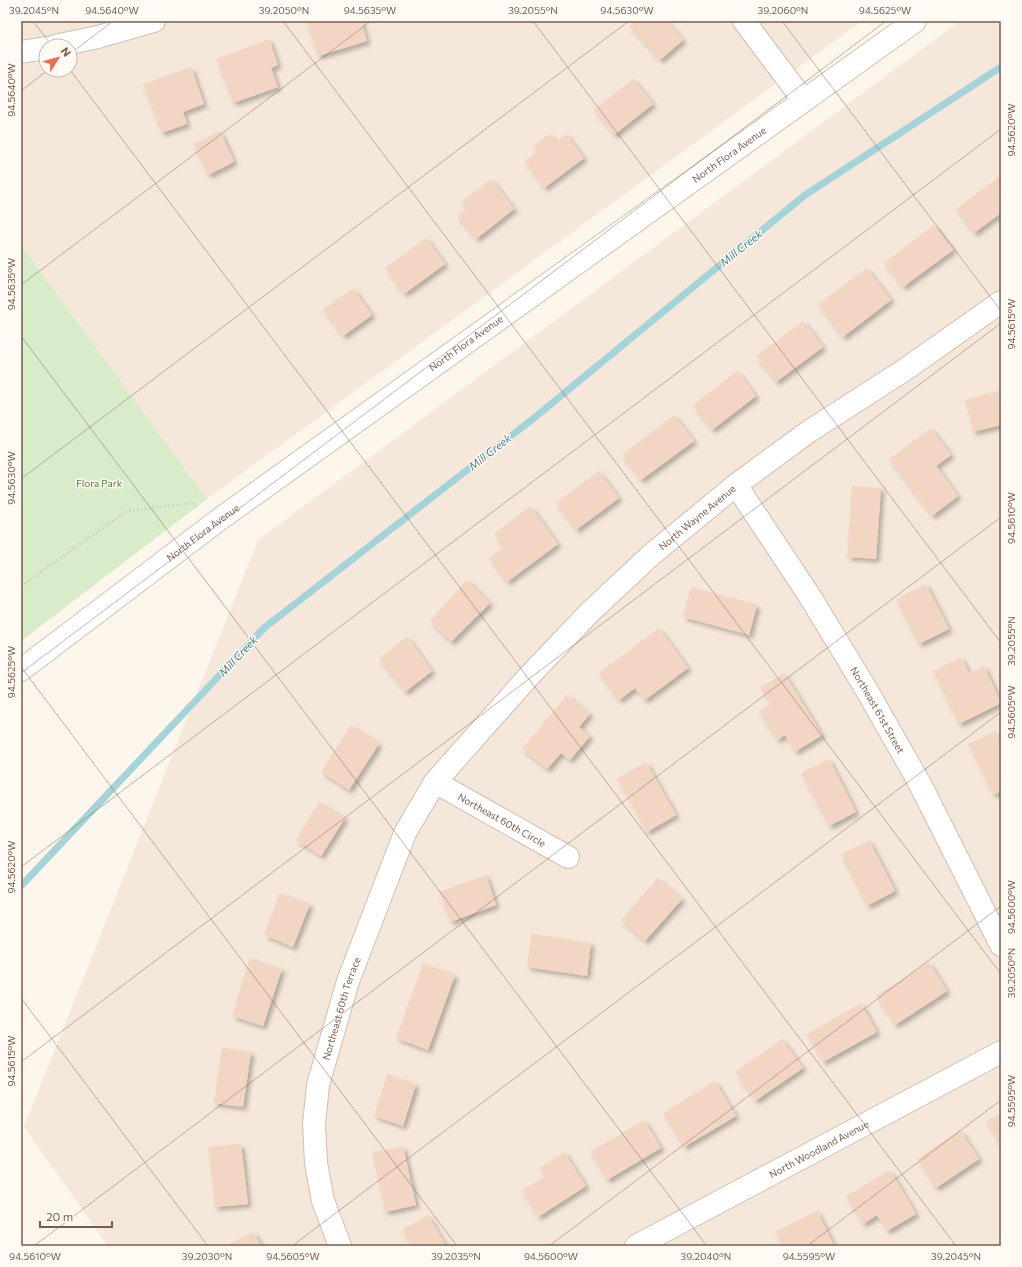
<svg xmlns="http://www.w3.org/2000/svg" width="1022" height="1267" font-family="Commissioner,sans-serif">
<defs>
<filter id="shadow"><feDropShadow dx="3.5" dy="3.5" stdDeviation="2" flood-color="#0004"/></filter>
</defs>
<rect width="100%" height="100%" fill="#fdf6ec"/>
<path fill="#f5e8da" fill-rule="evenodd" d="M 21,21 L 862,21 L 207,499 L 21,245 ZM 46,46 L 70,46 L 70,70 L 46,70 Z
M 960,21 L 1001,21 L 1001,1246 L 108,1246 L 24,1127 L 258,540 Z"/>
<path fill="#d8ecc9" d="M 21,245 L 207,499 L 21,641 Z"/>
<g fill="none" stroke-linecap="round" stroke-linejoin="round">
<path stroke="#a5d3da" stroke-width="7" d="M 21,886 L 264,628 L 534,418 L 805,195 L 1001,67"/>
</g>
<path fill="#f3d5c3" filter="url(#shadow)" d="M 306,21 L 361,21 L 367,41 L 318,56 Z
M 635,21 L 667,21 L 683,40 L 660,60 L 629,26 Z
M 269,39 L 278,65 L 271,68 L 278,87 L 233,103 L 216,59 Z
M 191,67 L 204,104 L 183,112 L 187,124 L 161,133 L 143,84 Z
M 633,79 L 653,104 L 614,135 L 594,110 Z
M 220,131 L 234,162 L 208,175 L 193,144 Z
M 550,134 L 556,142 L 566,134 L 584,158 L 544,188 L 525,161 L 537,151 L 533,146 Z
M 1001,175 L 1001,213 L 974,233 L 956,209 Z
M 491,179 L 514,209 L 476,239 L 457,216 L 467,209 L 461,202 Z
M 934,225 L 953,250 L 903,287 L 884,263 Z
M 426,238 L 445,264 L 404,294 L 385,268 Z
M 867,268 L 891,300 L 843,337 L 818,304 Z
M 353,288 L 372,315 L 343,336 L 323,310 Z
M 803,321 L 823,347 L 776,382 L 756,356 Z
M 737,371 L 756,396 L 712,430 L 693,405 Z
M 1001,390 L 1001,425 L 973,432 L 965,400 Z
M 674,415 L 694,441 L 641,480 L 622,455 Z
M 931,428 L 951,455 L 936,466 L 958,496 L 932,516 L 889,459 Z
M 599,471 L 619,498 L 576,530 L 556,503 Z
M 852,486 L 881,488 L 876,559 L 847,557 Z
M 530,506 L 558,544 L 507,582 L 489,558 L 504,547 L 494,534 Z
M 467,580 L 490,603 L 451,642 L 430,621 Z
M 926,584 L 949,629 L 919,644 L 896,599 Z
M 691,587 L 757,605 L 749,635 L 683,617 Z
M 659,628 L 688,668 L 645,700 L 635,688 L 619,700 L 599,673 Z
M 407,637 L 432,671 L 405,692 L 379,658 Z
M 961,657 L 969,673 L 984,666 L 1001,703 L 959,724 L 933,671 Z
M 784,673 L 822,735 L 795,752 L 785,735 L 777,740 L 759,711 L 770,704 L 760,688 Z
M 567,695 L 590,714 L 579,727 L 590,736 L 570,760 L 561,753 L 547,769 L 522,749 Z
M 351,725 L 379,744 L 349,790 L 321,772 Z
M 996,731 L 1001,741 L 1001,791 L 993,795 L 968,744 Z
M 829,759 L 856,812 L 829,826 L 801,773 Z
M 646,762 L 676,815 L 647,832 L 617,779 Z
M 319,802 L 345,818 L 321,856 L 296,840 Z
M 869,840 L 895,891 L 867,906 L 841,855 Z
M 486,875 L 496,905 L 450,922 L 439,892 Z
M 658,878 L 682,899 L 645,941 L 621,920 Z
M 280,893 L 310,904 L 293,947 L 264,935 Z
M 531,934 L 591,943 L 587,976 L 527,967 Z
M 250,958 L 282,969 L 263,1026 L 232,1016 Z
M 929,962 L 947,991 L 895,1025 L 876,996 Z
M 423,963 L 455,975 L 428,1050 L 396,1038 Z
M 861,1003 L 877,1032 L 823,1062 L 807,1034 Z
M 782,1039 L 803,1068 L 755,1101 L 735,1072 Z
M 222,1048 L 251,1052 L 243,1107 L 214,1103 Z
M 387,1074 L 416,1084 L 403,1126 L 374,1116 Z
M 715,1081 L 736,1116 L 684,1147 L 663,1113 Z
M 1001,1113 L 1001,1146 L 986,1121 Z
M 644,1120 L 661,1148 L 607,1180 L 590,1152 Z
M 960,1130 L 979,1159 L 936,1188 L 917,1159 Z
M 241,1144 L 248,1204 L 215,1207 L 208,1147 Z
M 403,1146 L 416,1205 L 385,1212 L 372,1152 Z
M 564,1152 L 586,1186 L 538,1217 L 522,1191 L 545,1176 L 540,1168 Z
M 890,1170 L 916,1214 L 887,1231 L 877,1215 L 863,1224 L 846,1196 Z
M 817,1211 L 834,1246 L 783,1246 L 775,1232 Z
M 428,1215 L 446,1246 L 411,1246 L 402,1230 Z
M 254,1232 L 261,1246 L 226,1246 Z"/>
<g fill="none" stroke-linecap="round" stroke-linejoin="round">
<g stroke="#d1beb0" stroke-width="24">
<g id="street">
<path d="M 744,21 L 804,101"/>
<path d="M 55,46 L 98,37 L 154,21"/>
<path d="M 21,52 L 46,48"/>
<path id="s1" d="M 736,485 L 809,595 L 866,689 L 920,784 L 1001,945"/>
<path id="s2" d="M 435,782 L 568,857"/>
<path id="s3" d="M 340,1246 L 323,1201 L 316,1163 L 314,1124 L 318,1085 L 348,981 L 405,833 L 435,782 L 530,675 L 589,613 L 651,555 L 736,485 L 808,432 L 903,371 L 1001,302"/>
<path id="s4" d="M 636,1246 L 1001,1052"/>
</g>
</g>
<g stroke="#d6c0b0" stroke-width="24">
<g id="secondary">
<path id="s5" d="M 21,670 L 220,519 L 915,21"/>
</g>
</g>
<path stroke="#d9b8a5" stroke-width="2.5" stroke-dasharray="1 3" stroke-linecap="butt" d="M 21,586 L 127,511 L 192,503 L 197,509"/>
<use href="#street" stroke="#fff" stroke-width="22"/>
<use href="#secondary" stroke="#fff" stroke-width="22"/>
</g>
<path fill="none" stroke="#7a5c4d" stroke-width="1" stroke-opacity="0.45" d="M 33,21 L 52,46M 283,21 L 1001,974M 533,21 L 1001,643M 782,21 L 1001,311M 70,54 L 113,21M 70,70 L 956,1246M 21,91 L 48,70M 21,285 L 371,21M 21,336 L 707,1246M 21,479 L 629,21M 21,667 L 457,1246M 21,673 L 886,21M 21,867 L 1001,129M 21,998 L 208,1246M 21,1062 L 1001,323M 34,1246 L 1001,517M 292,1246 L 1001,712M 549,1246 L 1001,906M 807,1246 L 1001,1100"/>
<g text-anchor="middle" stroke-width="3" stroke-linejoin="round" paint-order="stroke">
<g font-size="10" fill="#7a5c4d" stroke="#fffaf3">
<text dy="4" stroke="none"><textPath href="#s5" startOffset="876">North Flora Avenue</textPath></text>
<text dy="4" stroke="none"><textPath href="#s5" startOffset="552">North Flora Avenue</textPath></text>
<text dy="4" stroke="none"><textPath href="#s3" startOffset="864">North Wayne Avenue</textPath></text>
<text dy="4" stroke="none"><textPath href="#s5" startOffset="228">North Flora Avenue</textPath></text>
<text dy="4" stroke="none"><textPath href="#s1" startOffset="266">Northeast 61st Street</textPath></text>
<text dy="4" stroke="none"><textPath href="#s2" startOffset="77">Northeast 60th Circle</textPath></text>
<text dy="4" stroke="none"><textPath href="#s3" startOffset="245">Northeast 60th Terrace</textPath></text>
<text dy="4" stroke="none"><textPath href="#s4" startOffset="207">North Woodland Avenue</textPath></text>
</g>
<g font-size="10" fill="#537a41" stroke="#fffaf3">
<text x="99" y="487">Flora Park</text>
</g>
<g font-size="11" font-style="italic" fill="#437c86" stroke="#fffaf3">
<text transform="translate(741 248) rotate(-39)" y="4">Mill Creek</text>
<text transform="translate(490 452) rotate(-38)" y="4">Mill Creek</text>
<text transform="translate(238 656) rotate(-47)" y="4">Mill Creek</text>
</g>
</g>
<rect width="1022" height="1267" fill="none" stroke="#fffaf3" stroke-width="44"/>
<g transform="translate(58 58) rotate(53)"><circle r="19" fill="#fffaf3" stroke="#cabbb1"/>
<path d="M0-3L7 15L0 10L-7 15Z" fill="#e76f51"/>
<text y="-6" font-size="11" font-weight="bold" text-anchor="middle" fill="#7a5c4d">N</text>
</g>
<path d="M40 1221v6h72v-6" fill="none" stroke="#7a5c4d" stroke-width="2"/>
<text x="46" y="1221" font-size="12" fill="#7a5c4d" stroke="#fffaf3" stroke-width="3" paint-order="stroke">20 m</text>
<rect x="22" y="22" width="978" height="1223" fill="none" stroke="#7a5c4d" stroke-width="1.5"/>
<g font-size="10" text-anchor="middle" fill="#7a5c4d">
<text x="34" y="14">39.2045°N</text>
<text x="112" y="14">94.5640°W</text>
<text x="284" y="14">39.2050°N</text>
<text x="370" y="14">94.5635°W</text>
<text x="533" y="14">39.2055°N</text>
<text x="627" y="14">94.5630°W</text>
<text x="783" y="14">39.2060°N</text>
<text x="885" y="14">94.5625°W</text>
<text transform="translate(11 90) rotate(-90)" y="4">94.5640°W</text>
<text transform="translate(1011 130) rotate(-90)" y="4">94.5620°W</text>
<text transform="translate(11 284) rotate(-90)" y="4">94.5635°W</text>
<text transform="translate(1011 324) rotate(-90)" y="4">94.5615°W</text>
<text transform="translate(11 478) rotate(-90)" y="4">94.5630°W</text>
<text transform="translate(1011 518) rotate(-90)" y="4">94.5610°W</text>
<text transform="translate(1011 641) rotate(-90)" y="4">39.2055°N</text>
<text transform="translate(11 672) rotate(-90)" y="4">94.5625°W</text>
<text transform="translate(1011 712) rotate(-90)" y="4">94.5605°W</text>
<text transform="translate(11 867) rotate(-90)" y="4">94.5620°W</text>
<text transform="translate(1011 907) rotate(-90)" y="4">94.5600°W</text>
<text transform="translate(1011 973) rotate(-90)" y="4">39.2050°N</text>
<text transform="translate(11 1061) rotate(-90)" y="4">94.5615°W</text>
<text transform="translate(1011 1101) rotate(-90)" y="4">94.5595°W</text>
<text x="35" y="1260">94.5610°W</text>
<text x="207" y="1260">39.2030°N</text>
<text x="293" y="1260">94.5605°W</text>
<text x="456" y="1260">39.2035°N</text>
<text x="551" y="1260">94.5600°W</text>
<text x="706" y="1260">39.2040°N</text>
<text x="809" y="1260">94.5595°W</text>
<text x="956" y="1260">39.2045°N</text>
</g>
</svg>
